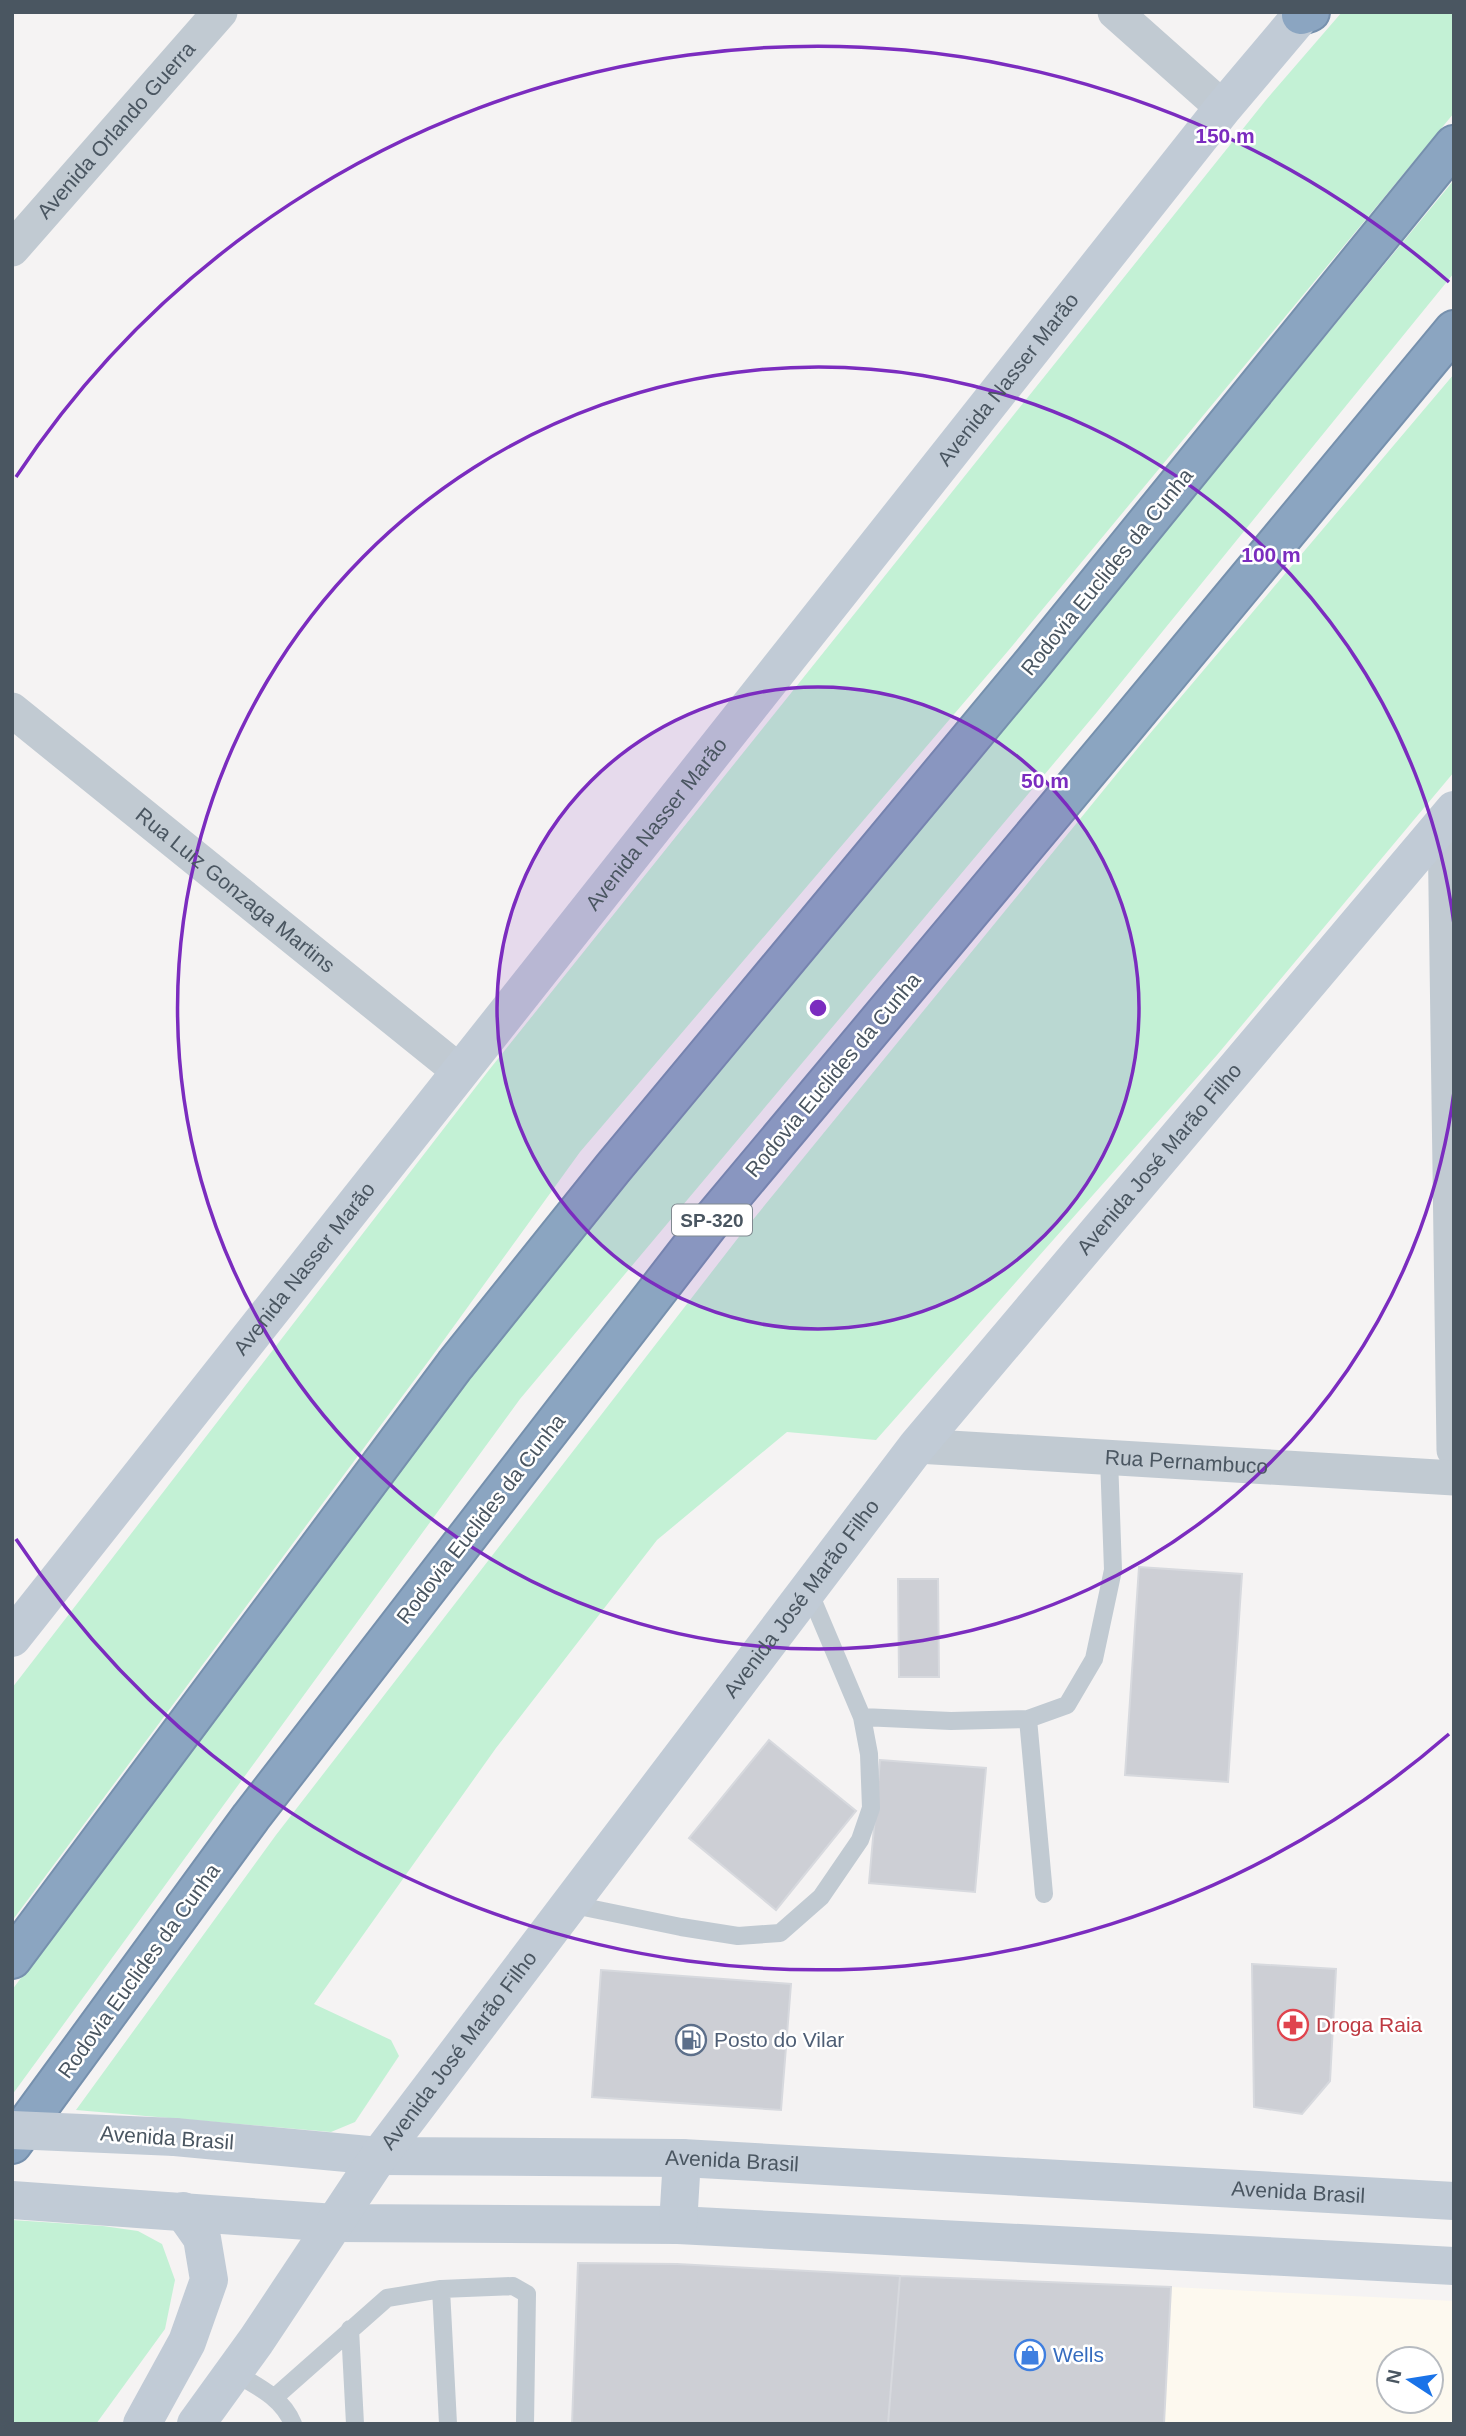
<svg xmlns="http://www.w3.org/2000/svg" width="1466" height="2436" font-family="Helvetica,sans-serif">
<rect width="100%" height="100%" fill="#f5f3f3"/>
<path fill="#fdf9ef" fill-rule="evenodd" d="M 1171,2287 L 1454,2301 L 1454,2424 L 1164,2424 ZM 1389,2359 L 1431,2359 L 1431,2401 L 1389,2401 Z"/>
<path fill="#c3f1d5" d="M 1342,12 L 1454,12 L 1454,113 L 1008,651 L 580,1152 L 433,1355 L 12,1921 L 12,1688 L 489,1070 L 1266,100 Z
M 1454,180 L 1454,273 L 1097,712 L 520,1399 L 12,2095 L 12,1990 L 468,1375 L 624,1182 L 1043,679 Z
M 1454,374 L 1454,772 L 1217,1055 L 876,1440 L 787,1432 L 657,1540 L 496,1748 L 314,2004 L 391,2040 L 399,2056 L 355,2122 L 331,2132 L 76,2110 L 276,1835 L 738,1238 L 1142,743 Z
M 12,2220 L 103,2226 L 138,2231 L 162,2244 L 175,2280 L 165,2329 L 96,2424 L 12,2424 Z"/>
<path fill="#cdcfd5" stroke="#d7d9de" stroke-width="2" d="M 1139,1567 L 1242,1574 L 1228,1782 L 1125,1775 Z
M 898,1579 L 938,1579 L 939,1677 L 899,1677 Z
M 769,1740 L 856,1811 L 776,1910 L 689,1838 Z
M 880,1760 L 986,1768 L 975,1892 L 869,1883 Z
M 1252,1964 L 1336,1969 L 1330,2081 L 1302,2114 L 1254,2107 Z
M 601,1970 L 791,1984 L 781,2110 L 592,2097 Z
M 578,2263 L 677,2264 L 900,2276 L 888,2424 L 572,2424 Z
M 900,2276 L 1171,2287 L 1164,2424 L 888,2424 Z"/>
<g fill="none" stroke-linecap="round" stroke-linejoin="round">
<g stroke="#7690ad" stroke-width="42">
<path id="highway" d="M 1301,15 L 1310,12
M 12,1959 L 455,1365 L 613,1168 L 1028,669 L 1454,145
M 12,2144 L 251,1817 L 712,1220 L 1123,729 L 1454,330"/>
</g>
<path stroke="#c1cad2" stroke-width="18" d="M 862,1717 L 951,1721 L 1028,1719 L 1067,1705 L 1094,1659 L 1113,1570 L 1109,1458
M 1028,1719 L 1044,1894
M 569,1904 L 681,1927 L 738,1936 L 780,1933 L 821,1897 L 860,1840 L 871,1808 L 869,1754 L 862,1717 L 808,1589
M 441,2289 L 448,2424
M 350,2329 L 355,2424
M 233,2372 C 257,2386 282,2397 293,2424
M 275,2397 L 387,2298 L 441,2289 L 513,2286 L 527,2294 L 525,2424"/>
<g stroke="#c1cad2" stroke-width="35">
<path d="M 1115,12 L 1223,108"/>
<path id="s1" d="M 12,249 L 220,12"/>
<path id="s2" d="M 12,710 L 459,1071"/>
<path d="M 1445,820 L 1454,1450"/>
<path id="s3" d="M 917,1446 L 1454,1478"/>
</g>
<g stroke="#c1cbd6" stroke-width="38">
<path id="s4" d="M 12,1638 L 1223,108 L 1304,12"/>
<path id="s5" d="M 175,2137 L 379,2156 L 682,2158 L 1454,2201"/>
<path d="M 12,2200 L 335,2223 L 678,2225 L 1454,2266"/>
<path d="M 678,2225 L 682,2158"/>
<path d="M 142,2424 L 187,2342 L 209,2280 L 202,2238 L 183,2211"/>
<path id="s6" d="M 196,2424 L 256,2341 L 379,2156 L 917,1446 L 1454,810"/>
</g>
<use href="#highway" stroke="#8ba5c1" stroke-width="38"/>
<path stroke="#c1cbd6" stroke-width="38" d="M 12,2130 L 175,2137"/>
</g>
<circle cx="818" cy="1008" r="321" fill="#7b2cbf" fill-opacity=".12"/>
<g fill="none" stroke="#7b2cbf" stroke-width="3.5">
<circle cx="818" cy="1008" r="321"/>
<path d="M1454 1092A641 641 0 1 1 1454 924"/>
<path d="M1449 1734A962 962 0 0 1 16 1539M16 477A962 962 0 0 1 1449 282"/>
</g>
<defs>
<g id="pharmacy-ring" transform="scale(1.575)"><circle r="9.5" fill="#fff" stroke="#e0444e" stroke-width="1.5"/><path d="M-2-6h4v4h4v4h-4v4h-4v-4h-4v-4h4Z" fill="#e0444e"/></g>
<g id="fuel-ring" transform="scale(1.575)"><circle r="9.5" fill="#fff" stroke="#5c6f8a" stroke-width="1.5"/><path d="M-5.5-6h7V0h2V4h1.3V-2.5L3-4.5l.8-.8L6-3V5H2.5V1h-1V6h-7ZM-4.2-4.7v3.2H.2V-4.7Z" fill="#5c6f8a"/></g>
<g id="shop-ring" transform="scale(1.575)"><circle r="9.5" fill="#fff" stroke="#3f7fe0" stroke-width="1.5"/><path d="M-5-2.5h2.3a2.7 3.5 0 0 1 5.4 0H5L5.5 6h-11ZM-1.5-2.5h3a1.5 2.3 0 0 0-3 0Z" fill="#3f7fe0"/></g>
</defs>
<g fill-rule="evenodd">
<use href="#pharmacy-ring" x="1293" y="2025"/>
<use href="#fuel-ring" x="691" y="2040"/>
<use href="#shop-ring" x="1030" y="2355"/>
</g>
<g text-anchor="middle" stroke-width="5" stroke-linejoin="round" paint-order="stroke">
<rect fill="#fff" stroke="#808990" stroke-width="2" x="672" y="1204.5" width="80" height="31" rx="5"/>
<g font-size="19" font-weight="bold" fill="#4a5661">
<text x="712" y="1227">SP-320</text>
</g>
<g font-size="21" fill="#4a5661" stroke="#fff">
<text dy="7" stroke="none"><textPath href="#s1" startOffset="158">Avenida Orlando Guerra</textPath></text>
<text dy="7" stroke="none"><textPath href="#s4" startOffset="1605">Avenida Nasser Marão</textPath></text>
<text transform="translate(1107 572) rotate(-51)" y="7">Rodovia Euclides da Cunha</text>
<text dy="7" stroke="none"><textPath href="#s4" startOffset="1038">Avenida Nasser Marão</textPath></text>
<text dy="7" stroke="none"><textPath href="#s2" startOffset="287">Rua Luiz Gonzaga Martins</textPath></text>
<text transform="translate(833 1075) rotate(-50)" y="7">Rodovia Euclides da Cunha</text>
<text dy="7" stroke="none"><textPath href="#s6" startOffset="1591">Avenida José Marão Filho</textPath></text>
<text dy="7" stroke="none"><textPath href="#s4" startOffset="471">Avenida Nasser Marão</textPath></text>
<text dy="7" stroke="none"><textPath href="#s3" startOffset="270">Rua Pernambuco</textPath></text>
<text transform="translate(481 1519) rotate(-52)" y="7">Rodovia Euclides da Cunha</text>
<text dy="7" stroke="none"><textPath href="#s6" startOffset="1024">Avenida José Marão Filho</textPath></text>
<text transform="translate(139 1971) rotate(-54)" y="7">Rodovia Euclides da Cunha</text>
<text dy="7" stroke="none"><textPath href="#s6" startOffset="457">Avenida José Marão Filho</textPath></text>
<text transform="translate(167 2138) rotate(4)" y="7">Avenida Brasil</text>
<text dy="7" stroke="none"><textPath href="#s5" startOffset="558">Avenida Brasil</textPath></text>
<text dy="7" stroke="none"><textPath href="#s5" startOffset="1125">Avenida Brasil</textPath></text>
</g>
<g font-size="21" fill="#be3a42" stroke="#fff" text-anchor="start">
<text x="1316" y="2032">Droga Raia</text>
</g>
<g font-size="21" fill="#4e5e75" stroke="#fff" text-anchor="start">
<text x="714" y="2047">Posto do Vilar</text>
</g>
<g font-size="21" fill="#366cbe" stroke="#fff" text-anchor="start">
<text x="1053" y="2362">Wells</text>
</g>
</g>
<circle cx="818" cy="1008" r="10" fill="#7b2cbf" stroke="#fff" stroke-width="3.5"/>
<g font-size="21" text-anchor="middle" font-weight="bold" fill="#7b2cbf" stroke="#fff" stroke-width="5" stroke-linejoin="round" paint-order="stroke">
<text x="1225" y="143">150 m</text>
<text x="1271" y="562">100 m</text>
<text x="1045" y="788">50 m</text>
</g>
<rect width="1466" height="2436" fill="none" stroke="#4a5661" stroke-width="28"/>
<g transform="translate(1410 2380) rotate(282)"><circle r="33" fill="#ffffff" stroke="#b7bbc0" stroke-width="2"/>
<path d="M0-5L12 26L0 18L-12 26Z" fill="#1a73e8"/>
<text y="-10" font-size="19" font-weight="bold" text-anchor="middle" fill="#4a5661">N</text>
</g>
</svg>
